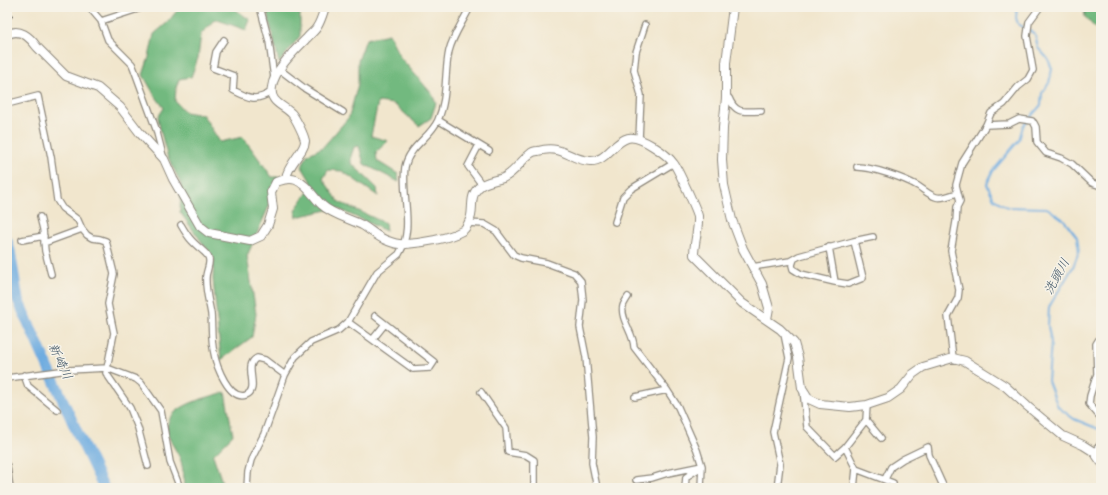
<svg xmlns="http://www.w3.org/2000/svg" width="1108" height="495" font-family="'Patrick Hand','Klee One',sans-serif">
<rect width="100%" height="100%" fill="#f7f3e8"/>
<filter id="ink" filterUnits="userSpaceOnUse"><feTurbulence type="fractalNoise" baseFrequency=".025" numOctaves="2"/><feDisplacementMap in="SourceGraphic" scale="8" xChannelSelector="R" yChannelSelector="G"/><feConvolveMatrix kernelMatrix="1 2 1 2 8 2 1 2 1" color-interpolation-filters="sRGB"/></filter>
<filter id="wash" filterUnits="userSpaceOnUse"><feTurbulence type="fractalNoise" baseFrequency=".012" numOctaves="4" result="noise"/><feDisplacementMap in="SourceGraphic" scale="16" xChannelSelector="R" yChannelSelector="G"/><feGaussianBlur stdDeviation="0.9" result="paint"/><feColorMatrix in="noise" values="0 0 0 0 0 0 0 0 0 0 0 0 0 0 0 0 0 1.4 0 .05"/><feComposite in="paint" operator="in"/></filter>
<g filter="url(#wash)">
<rect width="100%" height="100%" fill="#f1e6cd"/>
<path fill="#72b97f" stroke="#4e7255" d="M 180,7 L 232,7 L 250,20 L 246,30 L 215,19 L 201,34 L 198,58 L 191,77 L 179,79 L 176,88 L 175,101 L 185,112 L 203,115 L 220,142 L 243,137 L 272,177 L 279,177 L 273,197 L 247,256 L 256,314 L 252,337 L 221,360 L 213,279 L 214,259 L 180,212 L 181,184 L 167,155 L 160,129 L 158,117 L 164,108 L 154,94 L 143,75 L 149,57 L 154,34 L 167,23 Z
M 266,7 L 300,7 L 300,36 L 279,63 Z
M 1079,7 L 1101,7 L 1101,34 L 1085,17 L 1084,8 Z
M 389,34 L 400,57 L 432,94 L 436,103 L 431,118 L 419,126 L 394,104 L 378,102 L 371,136 L 388,141 L 376,152 L 377,161 L 398,174 L 399,182 L 364,164 L 359,146 L 354,147 L 351,156 L 351,163 L 377,188 L 378,196 L 342,171 L 328,170 L 323,179 L 339,202 L 385,223 L 386,231 L 336,208 L 297,217 L 295,210 L 313,185 L 302,167 L 307,155 L 323,147 L 349,117 L 358,84 L 358,61 L 366,39 Z
M 225,392 L 233,435 L 213,455 L 224,488 L 183,488 L 185,486 C 184,478 183,469 181,461 C 178,452 167,438 167,430 C 166,405 207,398 225,392 Z"/>
<g fill="none" stroke-linecap="round" stroke-linejoin="round">
<path stroke="#6eace0" stroke-width="2" d="M 1017,7 L 1016,18 L 1018,24 L 1035,34 L 1038,48 L 1048,59 L 1052,69 L 1049,83 L 1042,93 L 1041,105 L 1023,126 L 1019,140 L 993,171 L 987,184 L 994,199 L 1007,207 L 1047,208 L 1064,220 L 1077,237 L 1079,251 L 1073,267 L 1049,307 L 1048,326 L 1051,342 L 1048,381 L 1058,407 L 1074,419 L 1101,430"/>
<path stroke="#6eace0" stroke-width="11" d="M 7,241 L 10,251 L 18,300 L 77,432 L 104,488"/>
</g>
</g>
<g filter="url(#ink)">
<g fill="none" stroke-linecap="round" stroke-linejoin="round">
<g stroke="#8e887c" stroke-width="8">
<path id="street" d="M 89,7 L 101,21 L 108,40 L 132,64 L 134,69 L 156,129 L 163,156
M 260,7 L 269,41 L 274,78
M 101,21 L 144,7
M 224,40 L 216,52 L 213,68 L 234,76 L 233,90 C 248,98 256,102 271,92
M 279,69 L 304,88 L 343,112
M 726,98 L 729,98 C 736,115 745,111 761,111
M 7,104 L 38,96 L 51,157 L 57,200 L 62,208 L 78,220 L 82,229 L 87,235 L 92,238 L 100,239 L 106,241 L 114,274 L 108,304 L 114,333 L 106,373 L 130,408 L 138,428 L 148,466
M 438,120 L 489,151
M 1034,123 L 1036,127 L 1037,142 L 1046,153 L 1061,158 L 1072,164 L 1092,183 L 1101,186
M 986,125 L 1009,124 L 1019,119 L 1032,121
M 639,139 L 641,95 L 634,70 L 636,52 L 645,25
M 479,145 L 468,166 L 482,185
M 857,167 C 872,167 904,178 918,186 C 924,190 929,195 936,197 C 943,199 951,195 957,193
M 40,217 L 43,229 L 45,251 L 51,274
M 615,222 L 623,197 L 631,189 L 674,163
M 468,223 L 484,224 L 496,231 L 514,255 L 521,258 L 547,263 L 574,273 L 581,281 L 583,300 L 580,327 L 586,357 L 593,437 L 592,463 L 597,488
M 181,225 C 188,237 191,241 202,250 C 205,253 209,255 209,260 C 210,265 206,272 206,277 C 205,289 209,302 211,314 C 212,326 211,341 214,353 C 216,365 229,401 246,395 C 261,389 242,365 257,358 L 265,360 L 285,375
M 22,240 L 44,236
M 44,243 L 82,229
M 829,247 L 835,282
M 794,259 L 792,265 L 793,269 L 801,274 L 835,282 L 848,284 L 863,278 L 854,241
M 752,267 L 790,261 L 799,256 L 854,241 L 873,237
M 628,297 C 626,300 624,303 623,306 C 620,319 634,334 634,347 L 667,390 L 678,407 L 697,450 L 702,466 L 701,488
M 348,322 L 413,369 L 430,368 L 434,362 L 375,316
M 1101,336 L 1096,344 L 1097,374 L 1090,396 L 1089,404 L 1101,418
M 373,339 L 385,324
M 953,358 L 948,316 L 958,298 L 959,290 L 951,251 L 956,222 L 957,207 L 960,201 L 956,185 L 962,163 L 986,125 L 991,113 L 1004,104 L 1018,87 L 1028,79 L 1033,70 L 1027,36 L 1029,22 L 1040,7
M 24,375 L 28,386 L 57,410
M 7,378 L 68,370 L 107,368 L 136,379 L 141,383 L 161,411 L 170,462 L 180,488
M 803,390 L 807,427 L 835,456 L 845,447
M 481,392 L 506,428 L 508,452 L 526,455 L 534,460 L 534,488
M 635,397 L 667,390
M 867,405 L 866,420 L 881,438
M 1094,452 L 1101,444
M 7,466 L 10,488
M 856,469 L 893,483 L 891,488
M 885,479 L 891,467 L 903,459 L 928,447 L 929,455 L 944,488
M 636,480 L 652,478 L 668,473 L 702,466
M 247,488 L 248,472 L 251,460 L 264,434 L 285,375 L 295,357 L 311,342 L 339,330 L 348,322 L 377,272 L 399,254 C 415,228 401,195 405,167 C 409,146 430,138 438,120 C 448,98 444,74 449,51 C 453,35 463,22 470,7
M 685,488 L 686,477 L 700,468
M 777,488 L 780,464 L 773,432 L 789,358 L 784,334
M 854,488 L 856,469 L 845,447 L 866,420"/>
</g>
<g stroke="#8e887c" stroke-width="10">
<path id="secondary" d="M 733,7 L 726,63 L 726,98 L 723,128 L 722,160 L 724,185 L 732,220 L 743,249 L 762,284 L 769,308 L 767,319
M 7,35 C 19,27 30,37 37,47 L 66,76 L 98,88 L 120,107 L 140,133 L 164,159 L 173,179 L 200,226 L 209,233 L 250,241 L 261,236 L 268,225 L 273,209 L 271,192 L 276,182 C 282,180 289,177 296,180 C 308,185 313,197 322,205 C 331,214 350,219 362,225 C 371,230 378,238 388,241 C 393,243 400,245 406,244 C 421,243 448,239 462,231 C 466,229 470,221 471,216 C 473,206 470,196 478,188 C 485,181 495,181 503,178 C 515,173 520,161 530,154 C 532,152 536,151 538,151 C 563,144 569,160 590,161 C 606,162 613,142 628,138 C 640,135 667,154 674,164 C 678,169 697,211 698,216 C 699,229 694,242 694,255 L 742,303 L 780,329 L 794,343 L 798,357 L 802,388 L 809,399 L 820,404 L 850,407 L 867,405 L 888,398 L 901,389 L 913,374 L 923,367 L 953,358 L 965,361 L 1005,386 L 1027,406 L 1063,436 L 1083,445 L 1094,452 L 1101,462
M 286,178 C 288,164 305,151 305,141 C 304,135 296,119 292,114 C 284,105 269,103 272,87 C 274,70 295,50 307,38 C 310,34 315,31 317,27 C 321,21 323,13 325,7"/>
</g>
<use href="#street" stroke="#fff" stroke-width="5.5"/>
<use href="#secondary" stroke="#fff" stroke-width="8"/>
<g stroke="#2b2b2b" stroke-width="3.5">
<path id="rail" d="M 7,19 L 11,16"/>
</g>
<use href="#rail" stroke="#f7f3e8" stroke-width="2" stroke-dasharray="6" stroke-linecap="butt"/>
</g>
</g>
<g text-anchor="middle" stroke-width="3" stroke-linejoin="round" paint-order="stroke">
<g font-size="13" font-style="italic" fill="#42586a" stroke="#f7f3e8">
<text transform="translate(1056 276) rotate(-61)" y="5">洗頭川</text>
<text transform="translate(61 361) rotate(65)" y="5">新崎川</text>
</g>
</g>
<rect width="1108" height="495" fill="none" stroke="#f7f3e8" stroke-width="24"/>
</svg>
